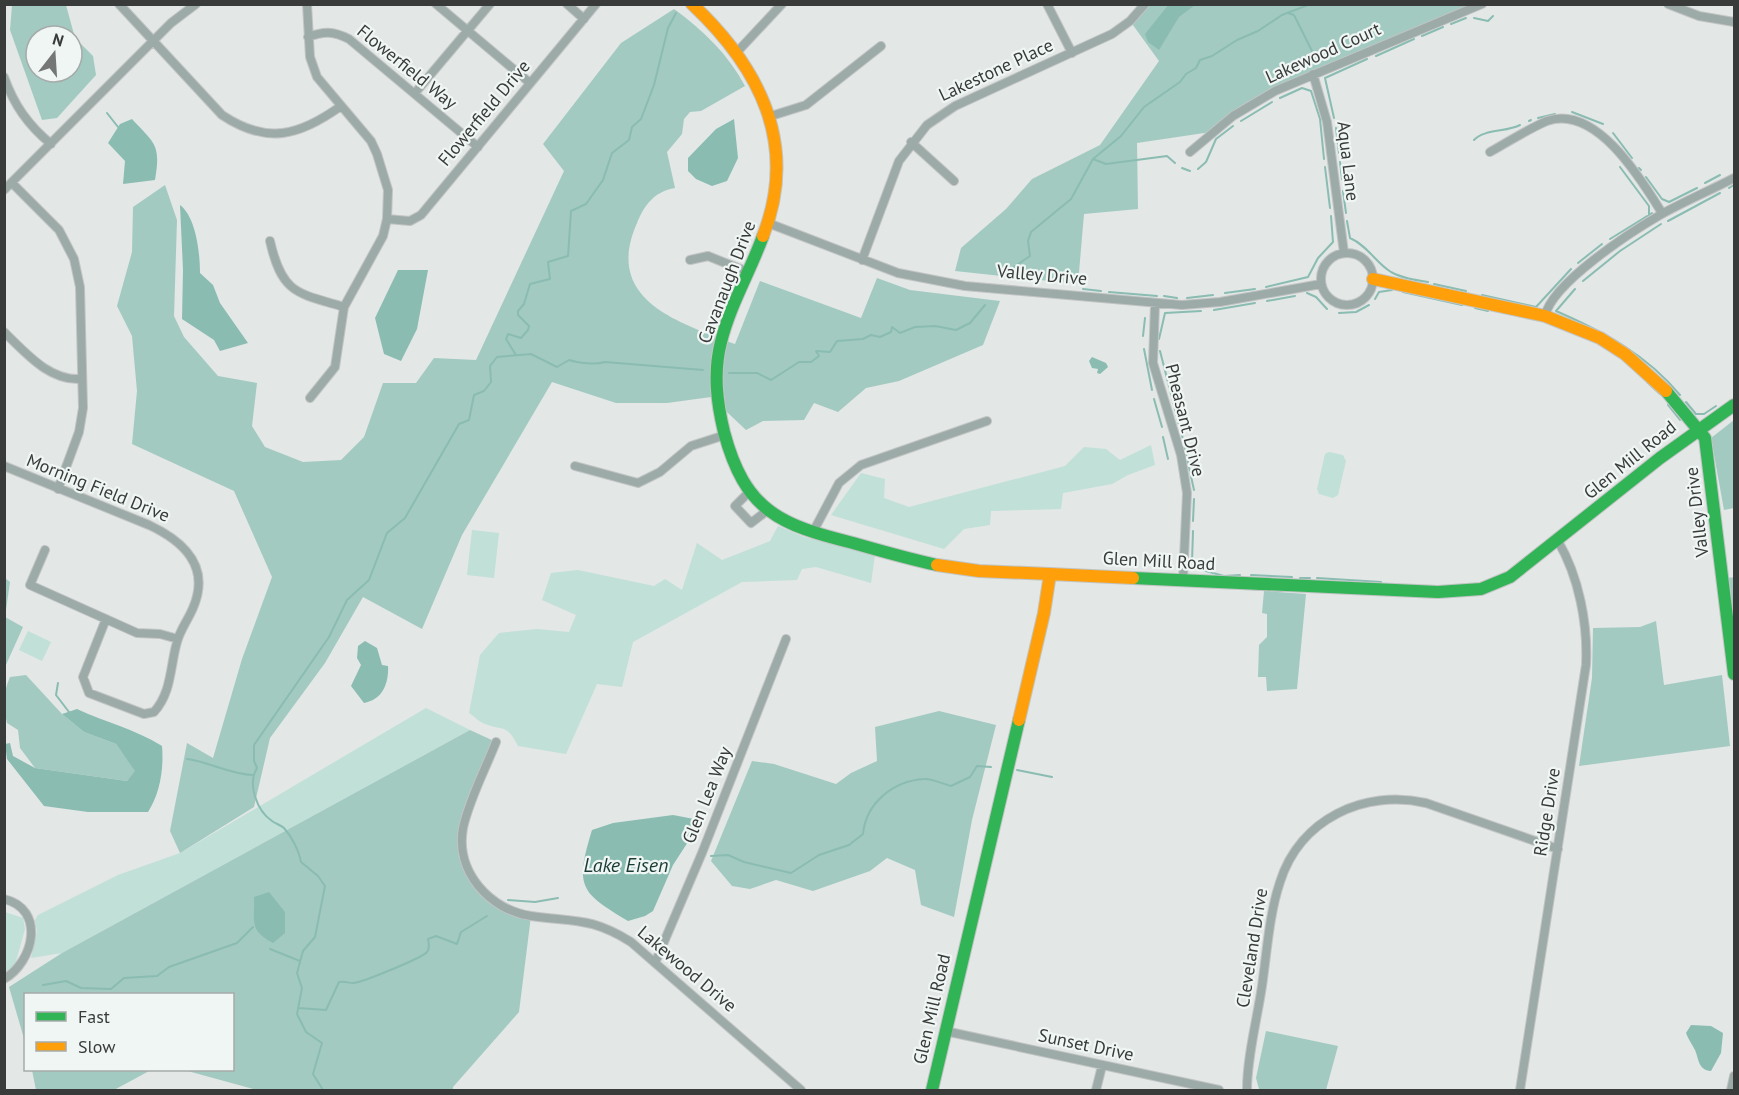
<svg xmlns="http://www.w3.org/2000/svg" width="1739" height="1095" font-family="'PT Sans',sans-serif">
<rect width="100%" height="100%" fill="#e3e7e6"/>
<path fill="#c0e0d8" d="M 1151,445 L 1155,465 L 1128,475 L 1112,484 L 1063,493 L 1061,509 L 991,511 L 990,525 L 964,529 L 944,549 L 831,515 L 861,473 L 885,479 L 884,498 L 909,507 L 1065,466 L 1084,447 L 1106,449 L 1120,460 Z
M 1329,452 L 1343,455 L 1346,461 L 1338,495 L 1333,498 L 1319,494 L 1317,489 L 1325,454 Z
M 778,526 L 804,537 L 875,555 L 871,583 L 816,567 L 802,569 L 797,580 L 742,582 L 633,642 L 622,687 L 597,684 L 566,754 L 518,746 C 507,724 504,731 485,724 C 479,722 474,716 469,713 L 480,655 L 499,633 L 537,629 L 569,632 L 576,615 L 542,600 L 551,573 L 578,570 L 654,586 L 665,579 L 682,590 L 697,543 L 722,560 L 770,541 Z
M 472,530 L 499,533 L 494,578 L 467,575 Z
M 28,631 L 51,642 L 42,661 L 19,650 Z
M 426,708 L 470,730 L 62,953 L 31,958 L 37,932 L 35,920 L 38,915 L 118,875 L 180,853 Z
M 5,912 L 23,918 L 25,929 L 15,965 L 5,972 Z"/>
<path fill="#a2cac1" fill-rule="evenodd" d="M 12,5 L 66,5 L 75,38 L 93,56 L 96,75 L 57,118 L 42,120 L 10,30 ZM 36,36 L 72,36 L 72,72 L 36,72 Z
M 1145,5 L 1482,5 L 1313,74 L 1211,132 L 1137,143 L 1138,209 L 1084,214 L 1078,284 L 955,271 L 961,248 L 1006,209 L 1032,179 L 1100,145 L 1159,61 L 1130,21 Z
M 674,9 C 703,30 728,54 745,86 L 701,111 L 690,112 L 684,119 L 682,134 L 667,152 L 675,188 C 654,192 645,204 637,223 C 603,300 678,322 735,344 L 760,281 L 861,318 L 877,278 L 910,290 L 1000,301 L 983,345 L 899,381 L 866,388 L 838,412 L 814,403 L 804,420 L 763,421 L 746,430 L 711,397 L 667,403 L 616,403 L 552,382 L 462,535 L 422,629 L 363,597 L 325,663 L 270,738 L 254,807 L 180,853 L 170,831 L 187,743 L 213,758 L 242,659 L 272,577 L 234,491 L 132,444 L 137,391 L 132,336 L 117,306 L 132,252 L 133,207 L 165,185 L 177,220 L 174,316 L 184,337 L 218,376 L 257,383 L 252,426 L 265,447 L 303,462 L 341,460 L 364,437 L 383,383 L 416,383 L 434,358 L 476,360 L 564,171 L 543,144 L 621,43 Z
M 1734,420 L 1734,508 L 1724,510 L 1711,438 Z
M 1734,577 L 1734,623 L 1728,578 Z
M 5,578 L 10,582 L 5,617 L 23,627 L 5,667 Z
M 1264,591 L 1306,594 L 1297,689 L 1267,691 L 1266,677 L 1258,677 L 1259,645 L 1267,637 L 1267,614 L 1262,613 Z
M 1656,621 L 1664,685 L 1722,675 L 1730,746 L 1579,766 L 1592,678 L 1593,628 L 1640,627 Z
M 26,675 L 62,714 L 84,732 L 116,744 L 136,771 L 127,781 L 35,768 L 20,748 L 18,730 L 7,723 C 3,707 3,692 10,677 Z
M 939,711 L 996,725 L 972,820 L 954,917 L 921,905 L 915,870 L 887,858 L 870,871 L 813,891 L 776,880 L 750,889 L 732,886 L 711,861 L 752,761 L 774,764 L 836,784 L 851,773 L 877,761 L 875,727 Z
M 470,730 L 496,742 L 464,827 L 464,856 L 483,893 L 531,916 L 519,1012 L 453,1087 L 453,1090 L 257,1090 L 184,1070 L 232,1070 L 232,994 L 26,994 L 25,1042 L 9,987 L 62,953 Z
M 1266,1031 L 1338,1046 L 1326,1090 L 1259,1089 L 1256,1078 Z
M 32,1070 L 151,1070 L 114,1090 L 36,1090 Z"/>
<path fill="#8abcb2" d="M 1169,4 L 1195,5 L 1179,17 L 1159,50 L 1148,42 L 1145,34 Z
M 132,119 C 155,144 161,144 155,180 L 123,184 L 125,161 L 108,143 L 120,124 Z
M 734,119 L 738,158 L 727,181 L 712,186 L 696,179 L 688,171 L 688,158 L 716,129 Z
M 180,205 C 196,217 200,253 200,273 L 213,285 L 220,303 L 248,343 L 220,351 L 214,340 L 182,319 L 183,270 Z
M 398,270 L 428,270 L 417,329 L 401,361 L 384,354 L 375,318 Z
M 1092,357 L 1106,363 L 1108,367 L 1100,374 L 1097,373 L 1098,369 L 1092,368 L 1089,361 Z
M 365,641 L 377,648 L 382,665 L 388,666 C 389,684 382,700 364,703 L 351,686 L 361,665 L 357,658 L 358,646 Z
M 77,709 C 105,722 135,729 162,746 C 164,768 160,794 148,812 L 88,812 L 44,806 L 7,759 L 5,744 L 10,743 L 13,756 L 35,768 L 127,781 L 135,771 L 116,744 L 84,732 L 62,714 Z
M 673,815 L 694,819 L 697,828 L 673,865 L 653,911 L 645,916 L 628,921 C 579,892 575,886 592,830 L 613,823 Z
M 269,892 L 285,912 L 285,933 L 273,943 C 248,930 255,921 254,897 Z
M 1691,1025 L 1711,1026 L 1723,1033 L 1721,1053 L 1711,1071 C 1698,1070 1699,1059 1695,1050 C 1692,1044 1688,1039 1686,1033 Z"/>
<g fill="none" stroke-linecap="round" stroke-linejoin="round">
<path stroke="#8abcb2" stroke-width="2" d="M 1288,13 L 1294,15 L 1318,63
M 1474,18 L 1488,21 L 1493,16
M 1451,24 L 1466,18
M 1422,36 L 1443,27
M 1376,56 L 1414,39
M 1280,98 L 1302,88 L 1311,91 L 1320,119 L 1324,159
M 1572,112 L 1603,124
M 107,113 L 118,127
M 1334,118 L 1325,78 L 1367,59
M 1538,118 L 1555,114
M 1241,121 L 1272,102
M 1529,121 L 1531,120
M 1336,128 L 1339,153
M 1613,133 L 1632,158
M 1474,140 C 1484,129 1507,132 1520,125
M 1093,159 L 1106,164 L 1167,156 L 1175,163
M 1340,162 L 1342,179
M 1325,167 L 1330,208
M 1620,167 L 1649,206 L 1649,215
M 1182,168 L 1190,171
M 1639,168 L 1641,170
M 1198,169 L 1206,162 L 1216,139 L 1233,126
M 1646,177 L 1662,199 L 1669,202 L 1697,188
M 1705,183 L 1720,175
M 1729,188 L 1734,185
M 1343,191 L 1346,213
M 1347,221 L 1350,238 C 1368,246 1375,262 1391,272 C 1402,278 1415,280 1428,282
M 1668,221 L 1720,193
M 1610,239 L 1652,213
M 1578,263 L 1602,244
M 1006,276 L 1014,267 L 1030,256 L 1028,241 L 1031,232 L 1071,199 L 1093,159 L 1121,136 L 1144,107 L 1180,82 L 1186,74 L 1196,68 L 1200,60 L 1212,56 L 1237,40 L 1258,31 L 1282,15 L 1308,5 L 1325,4
M 1583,281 L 1620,251 L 1661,224
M 1434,284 L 1466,291
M 1266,287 L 1308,277 L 1318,258 L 1333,242 L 1331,216
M 1083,289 L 1101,291
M 1575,289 L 1556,311 C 1604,332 1646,354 1680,395
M 1109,292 L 1157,296
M 1403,292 L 1462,305
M 1225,293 L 1255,289
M 1307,293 L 1316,297 L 1327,309
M 1482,295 L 1536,307 L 1571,269
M 1164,296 L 1177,298
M 1187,298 L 1213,295
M 1375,299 L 1379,292 L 1392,290
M 1267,301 L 1295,296
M 1475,308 L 1488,311
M 1214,310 L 1255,303
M 1339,313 L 1356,312 L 1369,305
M 1143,336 L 1145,318
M 1159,339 L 1165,313 L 1201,311
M 1144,349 L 1152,390
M 1160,351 L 1179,425
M 516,355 L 506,339 L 508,334 L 521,338 L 528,330 L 529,326 L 518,315 L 518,311 L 524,304 L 530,284 L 550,279 L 548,262 L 568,256 L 571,211 L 586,204 L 603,180 L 612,153 L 629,140 L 632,127 L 641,119 L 654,85 L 668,28 L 676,13
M 729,373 L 757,373 L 771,380 L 799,362 L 811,362 L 819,356 L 816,351 L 830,352 L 837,341 L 863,339 L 871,335 L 880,337 L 891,332 L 892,327 L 900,333 L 915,327 L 935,326 L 956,330 L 970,323 L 985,305
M 1647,382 L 1660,394
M 1154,399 L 1162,427
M 1686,402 L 1696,414 L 1704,414 L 1716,406
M 1668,405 L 1680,420
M 1182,435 L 1194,490
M 1163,437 L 1168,459
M 1193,521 L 1194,499
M 1193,531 L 1192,562 L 1195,568 L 1224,576 L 1240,575
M 1251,575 L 1292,577
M 1300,578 L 1310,578
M 1317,578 L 1381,582
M 1250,589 L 1282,591
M 58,683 L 56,695 L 69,712
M 187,759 C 210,762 229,774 253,775
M 1017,770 L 1052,777
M 711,856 L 728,855 L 744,862 L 791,873 L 819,855 L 849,845 L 863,834 C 866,803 893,781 924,779 C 931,778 943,784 951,786 L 970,777 L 977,766 L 991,767
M 508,900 L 535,902 L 558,898
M 270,949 L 300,961
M 43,985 L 66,981 L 81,988 L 111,989 L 124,978 L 157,976 L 169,967 L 237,943 L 253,927
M 299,1008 L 326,1010 L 339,982 C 346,981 348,983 353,983 C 361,983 422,958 427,952 C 430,948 429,944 428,939 L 436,936 L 457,944 L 461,932 L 487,916
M 323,1090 L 313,1074 L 322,1043 L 306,1032 L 297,1014 L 302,988 L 297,973 L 303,951 L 315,937 L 325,886 L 318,876 L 301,862 C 299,851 292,837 284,828 C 281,825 276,824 272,821 C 257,811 247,784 257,768 L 254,761 L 254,745 L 329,637 L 347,600 L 369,580 L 387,533 L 405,518 L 459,424 L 469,420 L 474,395 L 484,391 L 491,382 L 490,366 L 497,357 L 531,354 L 557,367 L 569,360 C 578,363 596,365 605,362 L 703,370"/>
<g stroke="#c2c4c4" stroke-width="10">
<path id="street" d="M 119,4 L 222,115 C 267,145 299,136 341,106
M 307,4 L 310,57 L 317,77 L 371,141 L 377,154 L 388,190 L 387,219 L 383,236 L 344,307 L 335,367 L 310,398
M 436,4 L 530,83
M 567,4 L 584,19
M 1047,4 L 1072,53
M 1668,4 L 1699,16 L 1734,22
M 308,37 C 324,31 333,31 349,39 L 478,147
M 738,51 L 782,4
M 1313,74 L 1327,122 L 1344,253
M 4,77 C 14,105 28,125 51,144
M 415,93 L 490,4
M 771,116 L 806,105 L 881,46
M 911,142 L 954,181
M 1190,152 L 1233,116 L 1275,91 L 1482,4
M 1490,152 C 1508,142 1528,129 1547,121 C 1596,104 1641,179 1662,213
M 12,183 L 59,230 L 74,259 L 80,287 L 83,408 L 79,432 L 58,489
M 4,190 L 171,23 L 196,4
M 387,219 L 410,221 L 421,215 L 596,4
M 768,223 L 898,273 L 965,286 L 1182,305 L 1220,302 L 1321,284
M 270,241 C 282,294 297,293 344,307
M1321 279a26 26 0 1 1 52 0a26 26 0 1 1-52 0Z
M 690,260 L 708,256 L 748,272
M 862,260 L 899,161 L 927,125 L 955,106 L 1112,34 L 1130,21 L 1145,4
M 1155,304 L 1153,363 L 1181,455 L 1187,493 L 1183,580
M 1545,316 C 1552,283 1631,232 1660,215 C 1683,202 1711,190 1734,178
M 4,332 C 26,353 49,381 81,379
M 4,466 L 149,525 C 183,541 211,566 193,608 C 188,620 180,630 177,642 C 170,666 172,692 154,712 L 144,714 L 89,693 L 83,677 L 106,619
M 575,466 L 638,483 L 660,472 L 691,446 L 725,435
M 750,491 L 735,506 L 751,523 L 768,510
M 813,532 L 839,483 L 861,465 L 987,421
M 45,550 L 30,585 L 137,633 L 160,634 L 178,639
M 496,742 C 485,770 469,800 463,828 C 455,872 490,910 531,916 C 574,922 591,917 631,942 L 801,1090
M 4,899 C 46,909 34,962 4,979
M 655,963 L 702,853 L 786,639
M 945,1031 L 1219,1090
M 1096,1090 L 1102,1066
M 1247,1090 C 1247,1057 1257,1020 1262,986 C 1267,952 1269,915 1280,882 C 1300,819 1364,789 1426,803 L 1558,849
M 1520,1090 L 1586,665 C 1588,624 1579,577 1558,541
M 1731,1090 L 1734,1076"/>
</g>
<g stroke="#c2c4c4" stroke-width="14">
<path id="fast" d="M 763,236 C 750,272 730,305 721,342 C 713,373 717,403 724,432 C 745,511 780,525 853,543 C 881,551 909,559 937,565
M 1666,391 L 1705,438 L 1734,674
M 1133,578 L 1438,592 L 1481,589 L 1510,577 L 1660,458 L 1734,405
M 932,1090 L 1019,720"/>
</g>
<g stroke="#c2c4c4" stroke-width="14">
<path id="slow" d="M 692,4 C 760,68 799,144 763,236
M 1373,279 L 1545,316 L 1600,338 L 1625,354 L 1666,391
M 937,565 L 979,571 L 1050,574
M 1019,720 L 1044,613 L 1050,574 L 1133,578"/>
</g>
<use href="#street" stroke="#9caba8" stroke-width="8"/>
<use href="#fast" stroke="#30b455" stroke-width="12"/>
<use href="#slow" stroke="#ff9f0a" stroke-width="12"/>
</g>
<g text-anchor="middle" stroke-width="4.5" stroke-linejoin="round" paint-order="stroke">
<g font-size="18" fill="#383b3a" stroke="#eff6f4">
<text transform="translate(1323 53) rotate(-24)" y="6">Lakewood Court</text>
<text transform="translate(407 67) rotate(39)" y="6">Flowerfield Way</text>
<text transform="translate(996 70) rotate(-25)" y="6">Lakestone Place</text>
<text transform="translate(484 113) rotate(-50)" y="6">Flowerfield Drive</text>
<text transform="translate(1348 161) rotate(83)" y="6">Aqua Lane</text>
<text transform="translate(1042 275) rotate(5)" y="6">Valley Drive</text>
<text transform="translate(727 282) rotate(-69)" y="6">Cavanaugh Drive</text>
<text transform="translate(1185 420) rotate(76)" y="6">Pheasant Drive</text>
<text transform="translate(1630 460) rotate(-39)" y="6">Glen Mill Road</text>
<text transform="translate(98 488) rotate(22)" y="6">Morning Field Drive</text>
<text transform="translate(1697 512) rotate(-97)" y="6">Valley Drive</text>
<text transform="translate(1159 561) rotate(3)" y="6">Glen Mill Road</text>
<text transform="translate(707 795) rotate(-68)" y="6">Glen Lea Way</text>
<text transform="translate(1547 812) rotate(-81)" y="6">Ridge Drive</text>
<text transform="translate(1252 948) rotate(-81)" y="6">Cleveland Drive</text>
<text transform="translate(687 969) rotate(40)" y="6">Lakewood Drive</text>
<text transform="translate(932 1009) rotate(-77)" y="6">Glen Mill Road</text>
<text transform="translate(1086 1045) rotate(12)" y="6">Sunset Drive</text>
</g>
<g font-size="20" font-style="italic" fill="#1a3c35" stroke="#eff6f4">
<text x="626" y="872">Lake Eisen</text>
</g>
</g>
<rect width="1739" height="1095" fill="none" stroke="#383b3a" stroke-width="12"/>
<rect x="24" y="993" width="210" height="78" fill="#eff6f4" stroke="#a6abaa" stroke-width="1.5"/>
<rect x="36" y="1012" width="30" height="9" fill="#30b455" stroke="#a6abaa" stroke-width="1.5"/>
<text x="78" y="1023" font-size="18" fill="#383b3a">Fast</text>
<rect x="36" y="1042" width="30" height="9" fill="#ff9f0a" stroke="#a6abaa" stroke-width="1.5"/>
<text x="78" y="1053" font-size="18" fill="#383b3a">Slow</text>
<g transform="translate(54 54) rotate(17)"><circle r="28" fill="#eff6f4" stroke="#a6abaa" stroke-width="1.5"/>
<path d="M0-4.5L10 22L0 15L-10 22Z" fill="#747776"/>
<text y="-9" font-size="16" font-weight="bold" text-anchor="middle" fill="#383b3a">N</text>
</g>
</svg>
